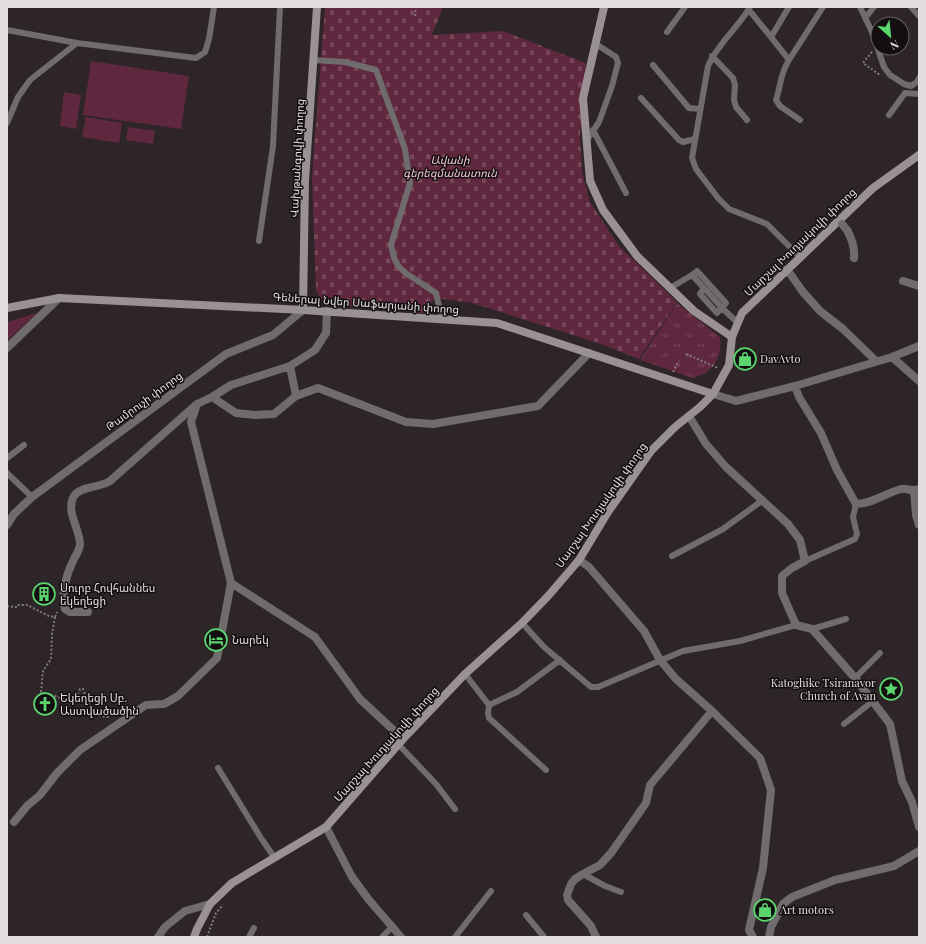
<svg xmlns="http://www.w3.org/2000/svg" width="926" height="944" font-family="'Playfair Display','Noto Sans Armenian',serif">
<defs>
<pattern id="grass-tufts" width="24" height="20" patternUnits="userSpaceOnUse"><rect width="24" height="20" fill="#60283f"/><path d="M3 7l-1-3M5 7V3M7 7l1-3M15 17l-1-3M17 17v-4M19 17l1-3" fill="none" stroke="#77475a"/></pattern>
<pattern id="cemetery-stones" width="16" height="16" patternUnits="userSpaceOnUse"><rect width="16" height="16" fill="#60283f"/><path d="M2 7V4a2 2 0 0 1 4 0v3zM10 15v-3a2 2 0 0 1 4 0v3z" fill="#77475a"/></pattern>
</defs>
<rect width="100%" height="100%" fill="#2e2528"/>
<path fill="url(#grass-tufts)" d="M 677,303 L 720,337 C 723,356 713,374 693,378 L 640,360 Z
M 37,313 L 7,341 L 7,322 Z"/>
<path fill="url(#cemetery-stones)" d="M 325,7 L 443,7 L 432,35 L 503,31 L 586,63 L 583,86 L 580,137 L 582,172 L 590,202 L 619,246 L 677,302 L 639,359 L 598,343 L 472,303 L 435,298 L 423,313 L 325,304 L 316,291 L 312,177 Z"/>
<path fill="#60283f" d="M 91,61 L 189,76 L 181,129 L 83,115 Z
M 64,92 L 81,95 L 76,129 L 60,126 Z
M 86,117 L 122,123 L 119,143 L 82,137 Z
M 128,127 L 155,131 L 153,144 L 126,140 Z"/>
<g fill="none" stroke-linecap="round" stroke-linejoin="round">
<path stroke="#817a7c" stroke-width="2" stroke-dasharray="2 2" stroke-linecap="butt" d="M 415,16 L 416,7
M 872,52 L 863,63 L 880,75
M 686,354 L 718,368
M 673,372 L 679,361
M 7,606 L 16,607 L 17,605 L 27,605 L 49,616 L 55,617 L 57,612
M 55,617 L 52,634 L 51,659 L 43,671 L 41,692 L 45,694 L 55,696 L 71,702 L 75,699 L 80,689 L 83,689 L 88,703 L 92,707 L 100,716 L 108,717 L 109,719
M 207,937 L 216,913 L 223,905"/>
<path stroke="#706b6d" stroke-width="6" d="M 750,7 C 738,28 718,43 708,66 L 692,158 L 696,169 L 718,198 L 729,209 L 767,224 L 800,257
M 860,7 L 872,32 L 884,67 L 890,75 L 904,84 L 911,86 L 917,82 L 919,78
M 911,7 L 919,16
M 749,10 L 771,37 L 789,60 C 780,74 781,85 776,100 L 780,106 L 800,120
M 866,17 L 874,7
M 7,30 L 77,43
M 667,32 L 685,7
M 771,37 L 789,7
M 712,56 L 733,78 L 735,85 L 734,100 L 736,107 L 747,120
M 313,60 L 345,62 L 376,70 L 405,149 L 410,183 L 391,245 L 394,258 L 399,267 L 407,274 L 436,293 L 442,319
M 789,60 L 823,7
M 653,65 L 689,108 L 700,109
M 641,98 L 679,140 L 683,142 L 695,139
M 889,115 L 905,93 L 919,94
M 7,123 L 18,97 L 30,80 L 77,43 L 196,58 L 205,52 L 209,39 L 214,7
M 593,130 L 626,193
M 587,140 L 599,122 L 612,86 L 618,63 L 616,57 L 596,44
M 259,241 L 273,146 L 280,7
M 670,288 L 692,275 L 704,288 L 700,294 L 717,313 L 726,303 L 698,272 L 697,271 L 692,275
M 704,288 L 722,308 L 738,323
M 7,458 L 24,445
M 7,473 L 32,497
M 672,556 L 723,529 L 763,500
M 805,561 L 855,539 L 857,534 L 853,517 L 856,504
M 522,623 L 544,647 L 591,687 L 598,687 L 683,651 L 740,641 L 796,625
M 812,629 L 846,619
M 465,674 L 489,705 L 488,713 L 489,718 L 546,770
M 855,678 L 880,653
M 489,705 L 517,692 L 560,660
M 844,724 L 873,701
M 398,744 L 436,784 L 455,809
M 218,768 L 261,838 L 274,857
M 583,874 L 605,886 L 621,892
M 526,915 L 544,937
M 249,937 L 254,928
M 382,937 L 392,927
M 455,937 L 491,891"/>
<path stroke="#706b6d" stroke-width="8" d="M 847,230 C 852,239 855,248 854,258
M 786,270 L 791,275 L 803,292 L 820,311 L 843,329 L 876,361
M 903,281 L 919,286
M 7,348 L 59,298
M 892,357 L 919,381
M 290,366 L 296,396
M 795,386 L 799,397 L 821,433 L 837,470 L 856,504 C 872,504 886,493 901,489 C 908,488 911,492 919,489
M 713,394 L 736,401 L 795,386 L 892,357 L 919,346
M 212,397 L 236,413 L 255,415 L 274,414 L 296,396 L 318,388 L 406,422 L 433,424 L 538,406 L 589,353
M 689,416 L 706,444 L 726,467 L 788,524 L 800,540 L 805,561 L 792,568 L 782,576 L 782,593 L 796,625 L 812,629 L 855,678 L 890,724 L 902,781 L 912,802 L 919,827
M 914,491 L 916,515 L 919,525
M 7,525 L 14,514 L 32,497 L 226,354 L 273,335 L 303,310
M 579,560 L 589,567 L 644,631 L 660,660 L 676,679 L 712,711 L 760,758 L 771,790 L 763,868 L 749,930 L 753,937
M 231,583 L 315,637 L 360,699 L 403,739
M 88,612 L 70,612 L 65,609 C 61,595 66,575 73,561 C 75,556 80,550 80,544 C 80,529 65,511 74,496 C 80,486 100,488 110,481 L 197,404 L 212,397 L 231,385 L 290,366 L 315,350 L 326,333 L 327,311
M 14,822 L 27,806 L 40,795 L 57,773 L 80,750 L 146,705 L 164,704 L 178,696 L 217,658 L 231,583 L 191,422 L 197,404
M 326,827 L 352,877 L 369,900 L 401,937
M 158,937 L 165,927 L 185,911 L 210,904
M 596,937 L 591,926 L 568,900 L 567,895 L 571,884 L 575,879 L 583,874 L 600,865 L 611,853 L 646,803 L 650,785 L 712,711
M 769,937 L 771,927 L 783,904 L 792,897 L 835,880 L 894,866 L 919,851"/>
<path stroke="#999194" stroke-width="8" d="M 604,7 L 583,98 L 590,181 L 603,210 L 637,256 L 694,311 L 732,337
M 7,308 L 59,298 L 303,310 L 497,323 L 713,394
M 303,310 L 305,181 L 317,7
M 194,937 L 197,929 L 210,904 L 232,883 L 326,827 L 403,739 L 465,674 L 522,623 L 549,595 L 579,560 L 608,512 L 651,451 L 675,427 L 700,407 L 713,394 L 729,365 L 732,337 L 742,313 L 873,188 L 919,155"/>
<path stroke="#706b6d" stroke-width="8" d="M 842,224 L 847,230"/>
</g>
<defs>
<g id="shop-ring" transform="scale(1.15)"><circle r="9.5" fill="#130f10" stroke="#5bd56e" stroke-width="1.5"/><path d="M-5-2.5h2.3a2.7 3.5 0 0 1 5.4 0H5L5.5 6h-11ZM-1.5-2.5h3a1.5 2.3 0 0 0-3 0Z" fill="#5bd56e"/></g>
<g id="building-ring" transform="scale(1.15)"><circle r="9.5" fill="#130f10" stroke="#5bd56e" stroke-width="1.5"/><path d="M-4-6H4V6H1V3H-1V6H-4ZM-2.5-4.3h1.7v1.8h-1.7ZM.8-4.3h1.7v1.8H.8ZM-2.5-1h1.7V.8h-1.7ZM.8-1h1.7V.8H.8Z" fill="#5bd56e"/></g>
<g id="hotel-ring" transform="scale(1.15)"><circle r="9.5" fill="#130f10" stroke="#5bd56e" stroke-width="1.5"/><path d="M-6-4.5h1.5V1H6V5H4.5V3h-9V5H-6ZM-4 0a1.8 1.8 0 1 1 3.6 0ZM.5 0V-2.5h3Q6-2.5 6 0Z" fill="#5bd56e"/></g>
<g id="sight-ring" transform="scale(1.15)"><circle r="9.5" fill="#130f10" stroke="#5bd56e" stroke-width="1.5"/><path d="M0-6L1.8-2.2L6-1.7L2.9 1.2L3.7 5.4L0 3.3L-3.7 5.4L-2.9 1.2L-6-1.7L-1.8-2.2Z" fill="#5bd56e"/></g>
<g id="church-ring" transform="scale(1.15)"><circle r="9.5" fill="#130f10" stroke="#5bd56e" stroke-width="1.5"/><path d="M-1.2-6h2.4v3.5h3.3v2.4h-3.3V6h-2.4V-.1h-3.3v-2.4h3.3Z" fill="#5bd56e"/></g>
</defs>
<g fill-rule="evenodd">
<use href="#shop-ring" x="745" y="359"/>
<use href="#building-ring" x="44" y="594"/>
<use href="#hotel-ring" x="216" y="640"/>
<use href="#sight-ring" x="891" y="689"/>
<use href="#church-ring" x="45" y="704"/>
<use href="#shop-ring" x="765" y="910"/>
</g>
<g text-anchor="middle" stroke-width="3" stroke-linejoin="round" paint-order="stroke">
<g font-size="11" fill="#e3dddf" stroke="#130f10">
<text transform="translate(297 158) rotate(-87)" y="4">Վախթանգովի փողոց</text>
<text transform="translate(800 242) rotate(-44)" y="4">Մարշալ Խուդյակովի փողոց</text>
<text transform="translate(366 303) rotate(4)" y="4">Գեներալ Նվեր Սաֆարյանի փողոց</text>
<text transform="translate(144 401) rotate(-36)" y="4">Թամրուչի փողոց</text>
<text transform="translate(601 505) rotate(-55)" y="4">Մարշալ Խուդյակովի փողոց</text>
<text transform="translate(386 744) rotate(-48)" y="4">Մարշալ Խուդյակովի փողոց</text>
</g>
<g font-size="11" font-style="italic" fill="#f7c8d7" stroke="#130f10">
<text x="450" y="164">Ավանի<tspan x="450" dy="13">գերեզմանատուն</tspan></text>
</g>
<g font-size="11" fill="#e3dddf" stroke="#130f10" text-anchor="start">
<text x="760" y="363">DavAvto</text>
<text x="60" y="592">Սուրբ Հովհաննես<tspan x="60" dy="13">եկեղեցի</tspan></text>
<text x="232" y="644">Նարեկ</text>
<text x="876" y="687" text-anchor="end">Katoghike Tsiranavor<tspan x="876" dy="13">Church of Avan</tspan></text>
<text x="60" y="702">Եկեղեցի Սբ.<tspan x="60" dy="13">Աստվածածին</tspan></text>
<text x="780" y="914">Art motors</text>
</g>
</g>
<rect width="926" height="944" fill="none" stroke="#e3dddf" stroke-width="16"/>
<g transform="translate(890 36) rotate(153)"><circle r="19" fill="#130f10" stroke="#666163"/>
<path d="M0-3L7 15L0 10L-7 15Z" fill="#5bd56e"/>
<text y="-6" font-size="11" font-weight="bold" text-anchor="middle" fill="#e3dddf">N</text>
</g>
</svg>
